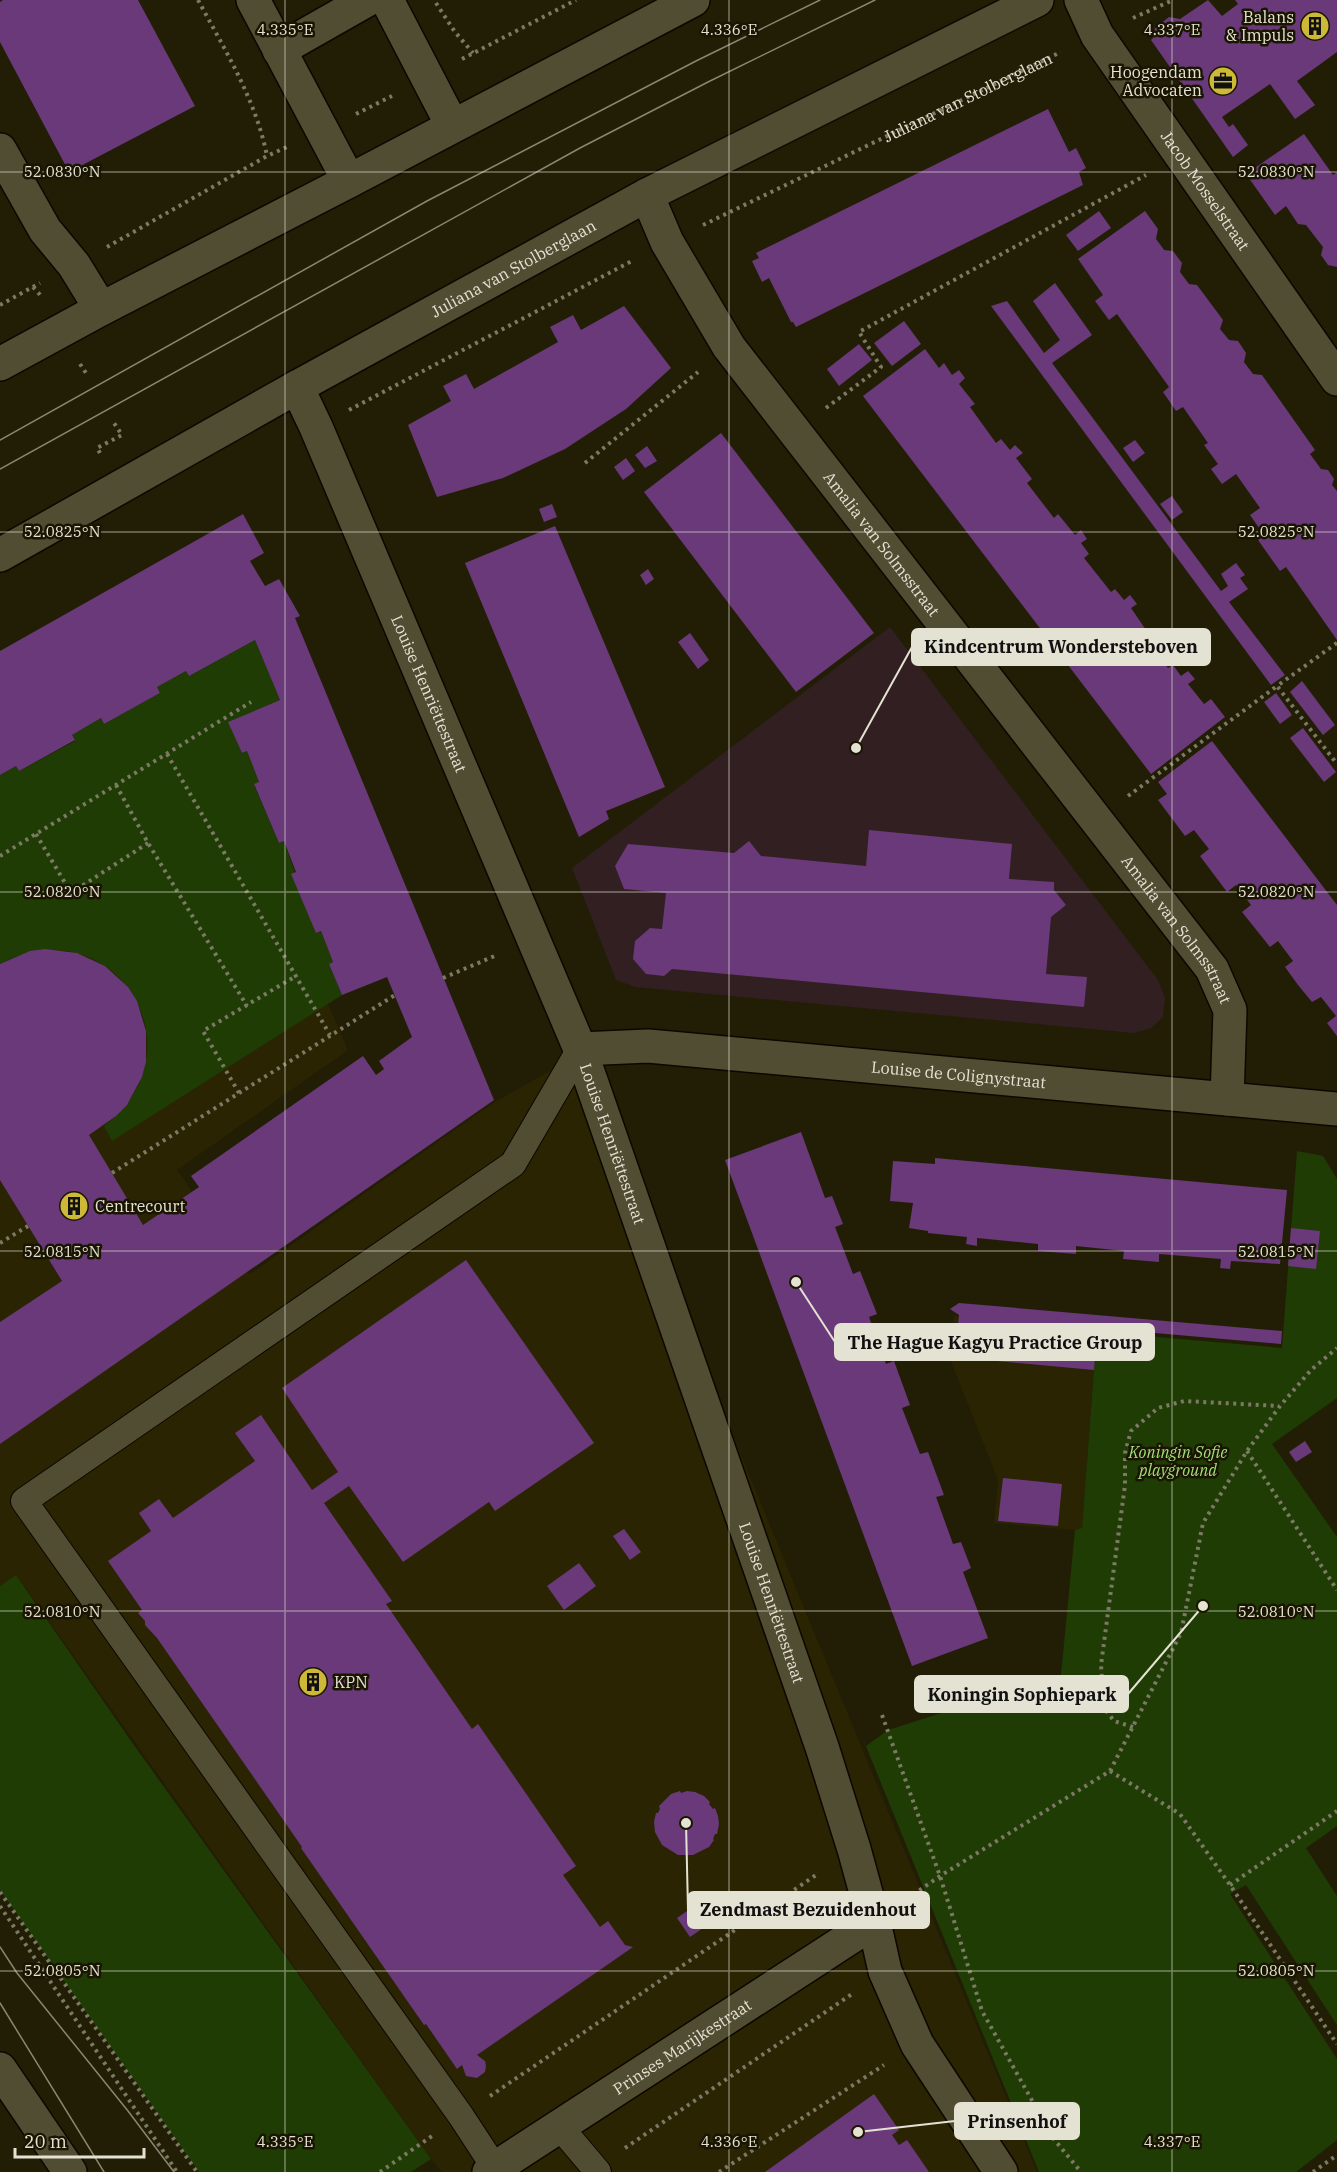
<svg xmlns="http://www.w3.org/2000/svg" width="1337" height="2172" font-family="'IBM Plex Serif',serif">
<rect width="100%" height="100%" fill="#221e05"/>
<path fill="#2a2403" d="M 188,680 L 348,1050 L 177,1170 L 250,1274 L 490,1105 L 576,1056 L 1037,2172 L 442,2172 L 431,2159 L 17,1576 L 0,1586 L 0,785 Z
M 954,1316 L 1097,1331 L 1082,1528 L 1075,1530 L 994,1523 L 998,1480 L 950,1359 Z"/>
<path fill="#321f21" d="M 890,627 L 1158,980 L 1165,998 L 1163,1017 L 1151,1028 L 1134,1033 L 635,987 L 616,980 L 572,868 Z"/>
<path fill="#1f3c04" d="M 255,640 L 280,700 L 229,722 L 242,753 L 247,751 L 259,782 L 254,785 L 279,843 L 284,841 L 316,933 L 321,931 L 333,962 L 329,964 L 342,995 L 112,1141 L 104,1126 C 205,1049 113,905 0,964 L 0,775 L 16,766 L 19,771 L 75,741 L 72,735 L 101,718 L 104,724 L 160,693 L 157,687 L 186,671 L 189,676 Z
M 1297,1151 L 1323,1156 L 1337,1179 L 1337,1398 L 1272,1444 L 1337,1537 L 1337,1826 L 1306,1848 L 1337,1896 L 1337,2025 L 1246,1885 L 1230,1894 L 1337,2059 L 1337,2140 L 1296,2172 L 1039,2172 L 866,1746 L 888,1730 L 1061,1675 L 1075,1530 L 1082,1528 L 1094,1370 L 1100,1332 L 1282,1348 Z
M 16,1575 L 131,1741 L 431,2159 L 411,2172 L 199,2172 L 0,1890 L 0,1586 Z"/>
<path fill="#69397a" d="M 3,0 L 138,0 L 195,106 L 69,172 L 0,42 L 0,2 Z
M 1208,0 L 1222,16 L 1238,4 L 1235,0 L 1337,0 L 1337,52 L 1297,81 L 1315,105 L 1295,119 L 1270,84 L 1222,117 L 1229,127 L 1233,124 L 1248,145 L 1233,157 L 1151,40 L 1153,38 L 1155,28 L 1169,17 L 1180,19 Z
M 1048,109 L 1069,152 L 1076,148 L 1086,168 L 1079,172 L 1083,185 L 796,327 L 793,322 L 791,322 L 769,278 L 762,282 L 752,261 L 759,258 L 756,253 Z
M 1304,134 L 1333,175 L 1337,172 L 1337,267 L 1328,265 L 1321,255 L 1323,247 L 1306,225 L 1298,224 L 1286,206 L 1275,215 L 1246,174 Z
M 1099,211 L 1111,228 L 1078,251 L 1066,235 Z
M 1145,211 L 1158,229 L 1156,239 L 1162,247 L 1164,250 L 1173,251 L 1182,263 L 1180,272 L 1189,284 L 1197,285 L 1223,320 L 1220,329 L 1229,340 L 1238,341 L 1246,353 L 1244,362 L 1253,374 L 1262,375 L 1315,450 L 1310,454 L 1321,469 L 1328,470 L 1334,479 L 1332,485 L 1337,491 L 1337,640 L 1286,567 L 1280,571 L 1258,540 L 1264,535 L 1250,515 L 1260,508 L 1236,474 L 1222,484 L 1211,469 L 1218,464 L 1204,445 L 1208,443 L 1183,407 L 1176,411 L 1163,392 L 1169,387 L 1117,314 L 1109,320 L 1095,301 L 1103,295 L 1078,259 Z
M 1055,283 L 1092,335 L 1052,363 L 1221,591 L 1228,586 L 1221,574 L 1236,563 L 1245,575 L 1240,578 L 1248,589 L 1229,602 L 1285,675 L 1271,685 L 991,306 L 1007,301 L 1044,353 L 1060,340 L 1033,301 Z
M 624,306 L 671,368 L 626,409 L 565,449 L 503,478 L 437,497 L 408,425 L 451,401 L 443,386 L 466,374 L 474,389 L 558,342 L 550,327 L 573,315 L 581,330 Z
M 904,321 L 921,344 L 892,366 L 874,343 Z
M 859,344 L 872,360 L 839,386 L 827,369 Z
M 925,349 L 939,368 L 944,363 L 952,375 L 959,370 L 965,378 L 959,384 L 975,404 L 970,407 L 996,443 L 1001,439 L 1010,450 L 1015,445 L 1023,453 L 1016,458 L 1032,479 L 1027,483 L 1054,518 L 1058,514 L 1075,535 L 1081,530 L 1087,539 L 1081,543 L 1089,554 L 1084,558 L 1111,592 L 1115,589 L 1124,600 L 1130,595 L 1137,604 L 1131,608 L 1146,630 L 1141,633 L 1168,668 L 1173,665 L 1181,676 L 1188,671 L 1195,679 L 1188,684 L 1204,704 L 1211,699 L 1225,717 L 1151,774 L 863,396 Z
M 721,433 L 874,633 L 796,692 L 644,492 Z
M 1135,440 L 1145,453 L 1133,462 L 1123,448 Z
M 647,446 L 657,461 L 645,468 L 635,455 Z
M 626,458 L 635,471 L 623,480 L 614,467 Z
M 1172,496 L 1183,512 L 1172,520 L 1160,504 Z
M 552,504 L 557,517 L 544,522 L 539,509 Z
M 243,514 L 264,553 L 250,561 L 265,586 L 279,579 L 300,616 L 295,618 L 494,1100 L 0,1444 L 0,1322 L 62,1281 L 0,1180 L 0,964 L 30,951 L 45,949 L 77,953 L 105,966 L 128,987 L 137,1001 L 146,1031 L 146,1062 L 142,1077 L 127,1105 L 116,1116 L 89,1135 L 143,1225 L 199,1187 L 191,1176 L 363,1056 L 376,1075 L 384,1069 L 379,1061 L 412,1037 L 387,977 L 342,995 L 329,964 L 333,962 L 321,931 L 316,933 L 291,874 L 296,872 L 284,841 L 279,843 L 254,784 L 259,782 L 247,751 L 242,753 L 228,722 L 280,700 L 255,640 L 189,676 L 186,671 L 157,687 L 160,693 L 104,724 L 101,718 L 72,735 L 75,740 L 19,771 L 16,766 L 0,775 L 0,651 Z
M 555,526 L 665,787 L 606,811 L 609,819 L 579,837 L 465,563 Z
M 648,569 L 654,579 L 646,585 L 640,575 Z
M 690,633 L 709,660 L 698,669 L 678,642 Z
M 1302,681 L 1335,725 L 1323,735 L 1290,692 Z
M 1276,693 L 1292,715 L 1280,724 L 1264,702 Z
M 1303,728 L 1336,772 L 1324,782 L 1290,738 Z
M 1212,741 L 1337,905 L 1337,1036 L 1327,1023 L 1336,1016 L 1321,997 L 1312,1002 L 1298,985 L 1285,967 L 1293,961 L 1278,941 L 1270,947 L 1242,912 L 1251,905 L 1236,885 L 1227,892 L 1200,856 L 1209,849 L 1201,839 L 1194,830 L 1185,836 L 1158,800 L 1167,794 L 1158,782 Z
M 869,830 L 1012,844 L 1009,879 L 1054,882 L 1054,890 L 1066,905 L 1051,917 L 1046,974 L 1087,977 L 1084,1007 L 672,969 L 664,976 L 646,974 L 633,959 L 635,941 L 650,928 L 662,929 L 666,893 L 624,889 L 615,866 L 628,844 L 734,853 L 749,841 L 761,856 L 866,866 Z
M 801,1132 L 825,1198 L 832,1196 L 843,1224 L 835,1227 L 853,1274 L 860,1271 L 877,1314 L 869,1317 L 886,1364 L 894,1361 L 910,1405 L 902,1408 L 920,1454 L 928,1452 L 944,1495 L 936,1497 L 953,1544 L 961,1542 L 971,1568 L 963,1572 L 988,1638 L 912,1666 L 725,1160 Z
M 935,1158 L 1287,1190 L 1280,1264 L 1231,1261 L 1230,1269 L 1220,1268 L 1221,1259 L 1159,1254 L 1159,1262 L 1123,1259 L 1124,1251 L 1076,1246 L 1076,1254 L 1038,1251 L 1038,1244 L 977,1238 L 977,1246 L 966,1244 L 967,1237 L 928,1233 L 928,1231 L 909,1228 L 913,1203 L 890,1201 L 893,1161 L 935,1164 Z
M 1291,1228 L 1320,1231 L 1316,1269 L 1288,1266 Z
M 466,1260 L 594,1443 L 495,1511 L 489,1502 L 403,1562 L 349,1486 L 324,1503 L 392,1601 L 386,1604 L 472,1729 L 478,1724 L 576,1866 L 563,1875 L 600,1927 L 608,1921 L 625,1945 L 633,1947 L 477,2055 L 485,2061 L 486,2066 L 485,2072 L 477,2078 L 466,2076 L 462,2065 L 457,2069 L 426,2024 L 424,2025 L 301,1848 L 302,1847 L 157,1638 L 145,1625 L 145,1621 L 138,1613 L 142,1610 L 108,1561 L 151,1531 L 139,1513 L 159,1499 L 173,1518 L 255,1461 L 235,1433 L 261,1415 L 312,1490 L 338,1472 L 282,1388 Z
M 959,1303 L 1282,1331 L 1281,1344 L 1098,1328 L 1094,1370 L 955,1357 L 959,1315 L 950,1309 Z
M 1305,1441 L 1312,1452 L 1296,1462 L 1289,1452 Z
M 1003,1478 L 1062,1484 L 1058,1526 L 998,1521 Z
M 624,1529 L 641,1552 L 630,1560 L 613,1536 Z
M 579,1563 L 596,1586 L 564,1610 L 547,1586 Z
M 680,1791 L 681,1793 L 687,1791 L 695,1792 L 704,1796 L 710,1802 L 709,1804 L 713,1809 L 715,1808 L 718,1816 L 719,1824 L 717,1834 L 715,1834 L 713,1839 L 714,1840 L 709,1847 L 693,1855 L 678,1855 L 662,1845 L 655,1832 L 654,1822 L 656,1813 L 658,1813 L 660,1809 L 659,1806 L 671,1794 Z
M 690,1909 L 703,1928 L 690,1937 L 677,1918 Z
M 874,2094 L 899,2130 L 892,2135 L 899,2145 L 907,2140 L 929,2172 L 765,2172 Z"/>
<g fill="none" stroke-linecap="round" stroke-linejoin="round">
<g stroke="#0c0800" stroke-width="28">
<path id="service" d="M 560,2127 L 598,2172
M 495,2168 L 461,2116 L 24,1501 L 513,1164 L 580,1049"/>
</g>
<g stroke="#0c0800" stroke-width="36">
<g id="minor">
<path d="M 253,0 L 349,181"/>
<path d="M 387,0 L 452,125"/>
<path id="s2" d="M 1081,0 L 1097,35 L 1337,379"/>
<path d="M 279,50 L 367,0"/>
<path d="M 0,150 L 45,230 L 74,265 L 101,309"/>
<path id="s3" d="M 647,195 L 667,242 L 729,347 L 1212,969 L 1230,1010 L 1227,1099"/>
<path id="s4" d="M 297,387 L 316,427 L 580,1049 L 822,1747 L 854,1849 L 874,1922 L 885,1971 L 917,2044 L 1001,2172"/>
<path id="s5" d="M 580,1049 L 648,1046 L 1337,1109"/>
<path id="s6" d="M 489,2172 L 874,1922"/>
</g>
</g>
<g stroke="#0c0800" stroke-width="36">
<g id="tertiary">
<path d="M 0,364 L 101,309 L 349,181 L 693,0"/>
<path id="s7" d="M 0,555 L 297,387 L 647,195 L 1037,0"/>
<path d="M 0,2069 L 70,2172"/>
</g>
</g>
<g stroke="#7c7964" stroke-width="4" stroke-dasharray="3 4.5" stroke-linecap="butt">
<path d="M 198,0 C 225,50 256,100 267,156"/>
<path d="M 436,3 L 455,32 L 473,53"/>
<path d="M 1133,18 L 1173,0"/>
<path d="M 462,59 L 576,0"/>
<path d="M 356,114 L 392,96"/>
<path id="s1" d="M 703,225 L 1061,52"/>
<path d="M 107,247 L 267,156 L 287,147"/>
<path d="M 33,287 L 43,298"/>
<path d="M 0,305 L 40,283"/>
<path d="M 80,364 L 86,373"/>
<path d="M 826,408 L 881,367 L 859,332 L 1146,175"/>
<path d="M 349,410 L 632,261"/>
<path d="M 100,453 L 97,448 L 122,435 L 114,423"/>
<path d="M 585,463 L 698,372"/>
<path d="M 1337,643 L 1277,686 L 1337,764"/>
<path d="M 167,754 L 330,1035"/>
<path d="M 116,785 L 148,843 L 247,1006"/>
<path d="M 1128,796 L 1277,686"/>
<path d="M 36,834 L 71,893 L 148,843"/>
<path d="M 0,856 L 251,702"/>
<path d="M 443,978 L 497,955"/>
<path d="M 239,1093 L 203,1031 L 296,976"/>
<path d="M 112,1173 L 395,995"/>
<path d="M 0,1243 L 28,1226"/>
<path d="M 1247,1451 L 1337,1590"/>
<path d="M 882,1715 L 940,1876 L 982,2011 L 1053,2138 L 1081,2172"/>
<path d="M 1133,1727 L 1114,1721 L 1104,1708 L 1101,1665 L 1125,1485 L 1125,1453 L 1131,1431 L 1158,1408 L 1184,1401 L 1279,1406"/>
<path d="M 1110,1771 L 1180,1814 L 1230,1885 L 1337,2044"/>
<path d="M 1230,1885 L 1337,1811"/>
<path d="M 0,1892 L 197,2172"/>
<path d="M 907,1899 L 940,1876 L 1110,1771 L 1181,1633 L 1203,1523 L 1247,1451 L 1280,1406 L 1311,1370 L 1337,1348"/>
<path d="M 0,1906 L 177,2172"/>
<path d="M 490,2096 L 819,1873"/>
<path d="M 625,2148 L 852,1994"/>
<path d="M 380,2172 L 432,2136"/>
<path d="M 719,2172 L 884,2065"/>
<path d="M 1313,2172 L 1337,2155"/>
</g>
<use href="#service" stroke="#514d33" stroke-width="26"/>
<use href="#minor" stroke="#514d33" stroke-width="33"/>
<use href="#tertiary" stroke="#514d33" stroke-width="33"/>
<path stroke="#898673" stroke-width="1.5" d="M 0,440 L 427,201 L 696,61 L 820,0
M 0,469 L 580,148 L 708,82 L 875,0
M 0,1947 L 17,1973 L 128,2111 L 174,2172
M 0,2003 L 104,2172"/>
</g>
<path fill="none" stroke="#e4e2d3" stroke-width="1.5" stroke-opacity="0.45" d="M 285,0 L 285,2172M 729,0 L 729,2172M 1172,0 L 1172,2172M 0,172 L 1337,172M 0,532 L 1337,532M 0,892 L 1337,892M 0,1251 L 1337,1251M 0,1611 L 1337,1611M 0,1971 L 1337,1971"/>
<defs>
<g id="building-disc" transform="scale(1.5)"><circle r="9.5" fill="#ceb837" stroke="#191500"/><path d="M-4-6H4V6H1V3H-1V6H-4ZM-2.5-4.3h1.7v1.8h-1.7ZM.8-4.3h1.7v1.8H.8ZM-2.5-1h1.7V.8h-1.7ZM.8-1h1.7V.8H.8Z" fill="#111"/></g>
<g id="office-disc" transform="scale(1.5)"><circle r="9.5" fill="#ceb837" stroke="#191500"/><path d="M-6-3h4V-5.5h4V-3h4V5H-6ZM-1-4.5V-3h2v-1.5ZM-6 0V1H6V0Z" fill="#111"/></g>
</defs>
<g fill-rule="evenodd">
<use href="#building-disc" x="1315" y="26"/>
<use href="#office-disc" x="1223" y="81"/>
<use href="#building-disc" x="74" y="1206"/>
<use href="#building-disc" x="313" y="1682"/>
</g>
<g text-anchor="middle" stroke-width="5" stroke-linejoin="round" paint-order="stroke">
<g font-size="16" fill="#e4e2d3" stroke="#191500" text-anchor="end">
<text x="1294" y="23">Balans<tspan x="1294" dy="18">&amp; Impuls</tspan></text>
<text x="1202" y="78">Hoogendam<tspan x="1202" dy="18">Advocaten</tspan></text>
<text x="95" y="1212" text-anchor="start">Centrecourt</text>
<text x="334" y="1688" text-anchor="start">KPN</text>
</g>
<g font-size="16" fill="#e4e2d3" stroke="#191500">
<text dy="6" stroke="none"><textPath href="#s1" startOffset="294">Juliana van Stolberglaan</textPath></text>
<text dy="6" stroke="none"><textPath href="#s2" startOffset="228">Jacob Mosselstraat</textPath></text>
<text dy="6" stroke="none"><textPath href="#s7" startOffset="588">Juliana van Stolberglaan</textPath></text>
<text dy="6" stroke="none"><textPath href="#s3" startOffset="422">Amalia van Solmsstraat</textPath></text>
<text dy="6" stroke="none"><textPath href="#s4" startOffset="334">Louise Henriëttestraat</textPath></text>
<text dy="6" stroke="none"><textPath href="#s3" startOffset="908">Amalia van Solmsstraat</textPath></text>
<text dy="6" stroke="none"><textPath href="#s5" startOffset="380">Louise de Colignystraat</textPath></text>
<text dy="6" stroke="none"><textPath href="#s4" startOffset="820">Louise Henriëttestraat</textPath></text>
<text dy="6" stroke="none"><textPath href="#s4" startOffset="1306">Louise Henriëttestraat</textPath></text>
<text dy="6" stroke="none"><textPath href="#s6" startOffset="230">Prinses Marijkestraat</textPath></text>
</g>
<g font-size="16" font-style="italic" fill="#a2de7a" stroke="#191500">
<text x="1178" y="1458">Koningin Sofie<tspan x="1178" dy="18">playground</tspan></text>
</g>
</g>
<g font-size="15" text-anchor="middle" fill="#e4e2d3" stroke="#191500" stroke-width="5" stroke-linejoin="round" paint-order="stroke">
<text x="285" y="35">4.335°E</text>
<text x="729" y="35">4.336°E</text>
<text x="1172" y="35">4.337°E</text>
<text x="62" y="177">52.0830°N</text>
<text x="1276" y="177">52.0830°N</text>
<text x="62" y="537">52.0825°N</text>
<text x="1276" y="537">52.0825°N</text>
<text x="62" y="897">52.0820°N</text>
<text x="1276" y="897">52.0820°N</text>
<text x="62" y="1257">52.0815°N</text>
<text x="1276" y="1257">52.0815°N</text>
<text x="62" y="1617">52.0810°N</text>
<text x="1276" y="1617">52.0810°N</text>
<text x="62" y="1976">52.0805°N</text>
<text x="1276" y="1976">52.0805°N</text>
<text x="285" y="2147">4.335°E</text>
<text x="729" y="2147">4.336°E</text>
<text x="1172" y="2147">4.337°E</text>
</g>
<path fill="none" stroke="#e4e2d3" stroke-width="2" d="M856 748L912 647M796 1282L835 1342M1203 1606L1128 1694M686 1823L688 1910M858 2132L955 2121"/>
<g fill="#e4e2d3" stroke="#191500" stroke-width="2">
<circle cx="856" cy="748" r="6"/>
<circle cx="796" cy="1282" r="6"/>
<circle cx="1203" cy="1606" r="6"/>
<circle cx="686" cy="1823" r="6"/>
<circle cx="858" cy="2132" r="6"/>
</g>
<g fill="#e4e2d3" stroke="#e4e2d3" stroke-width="2">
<rect x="912" y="629" width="298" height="36" rx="6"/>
<rect x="835" y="1324" width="319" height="36" rx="6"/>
<rect x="915" y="1676" width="213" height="36" rx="6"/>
<rect x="688" y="1892" width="241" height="36" rx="6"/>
<rect x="955" y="2103" width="124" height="36" rx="6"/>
</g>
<g font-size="18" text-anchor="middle" font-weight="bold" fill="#111">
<text x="1061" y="653">Kindcentrum Wondersteboven</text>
<text x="995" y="1349">The Hague Kagyu Practice Group</text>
<text x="1022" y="1701">Koningin Sophiepark</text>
<text x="808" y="1916">Zendmast Bezuidenhout</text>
<text x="1017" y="2128">Prinsenhof</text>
</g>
<path d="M15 2148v9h129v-9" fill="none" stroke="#e4e2d3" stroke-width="3"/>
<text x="24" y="2148" font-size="18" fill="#e4e2d3" stroke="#191500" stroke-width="4.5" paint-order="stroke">20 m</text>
</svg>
